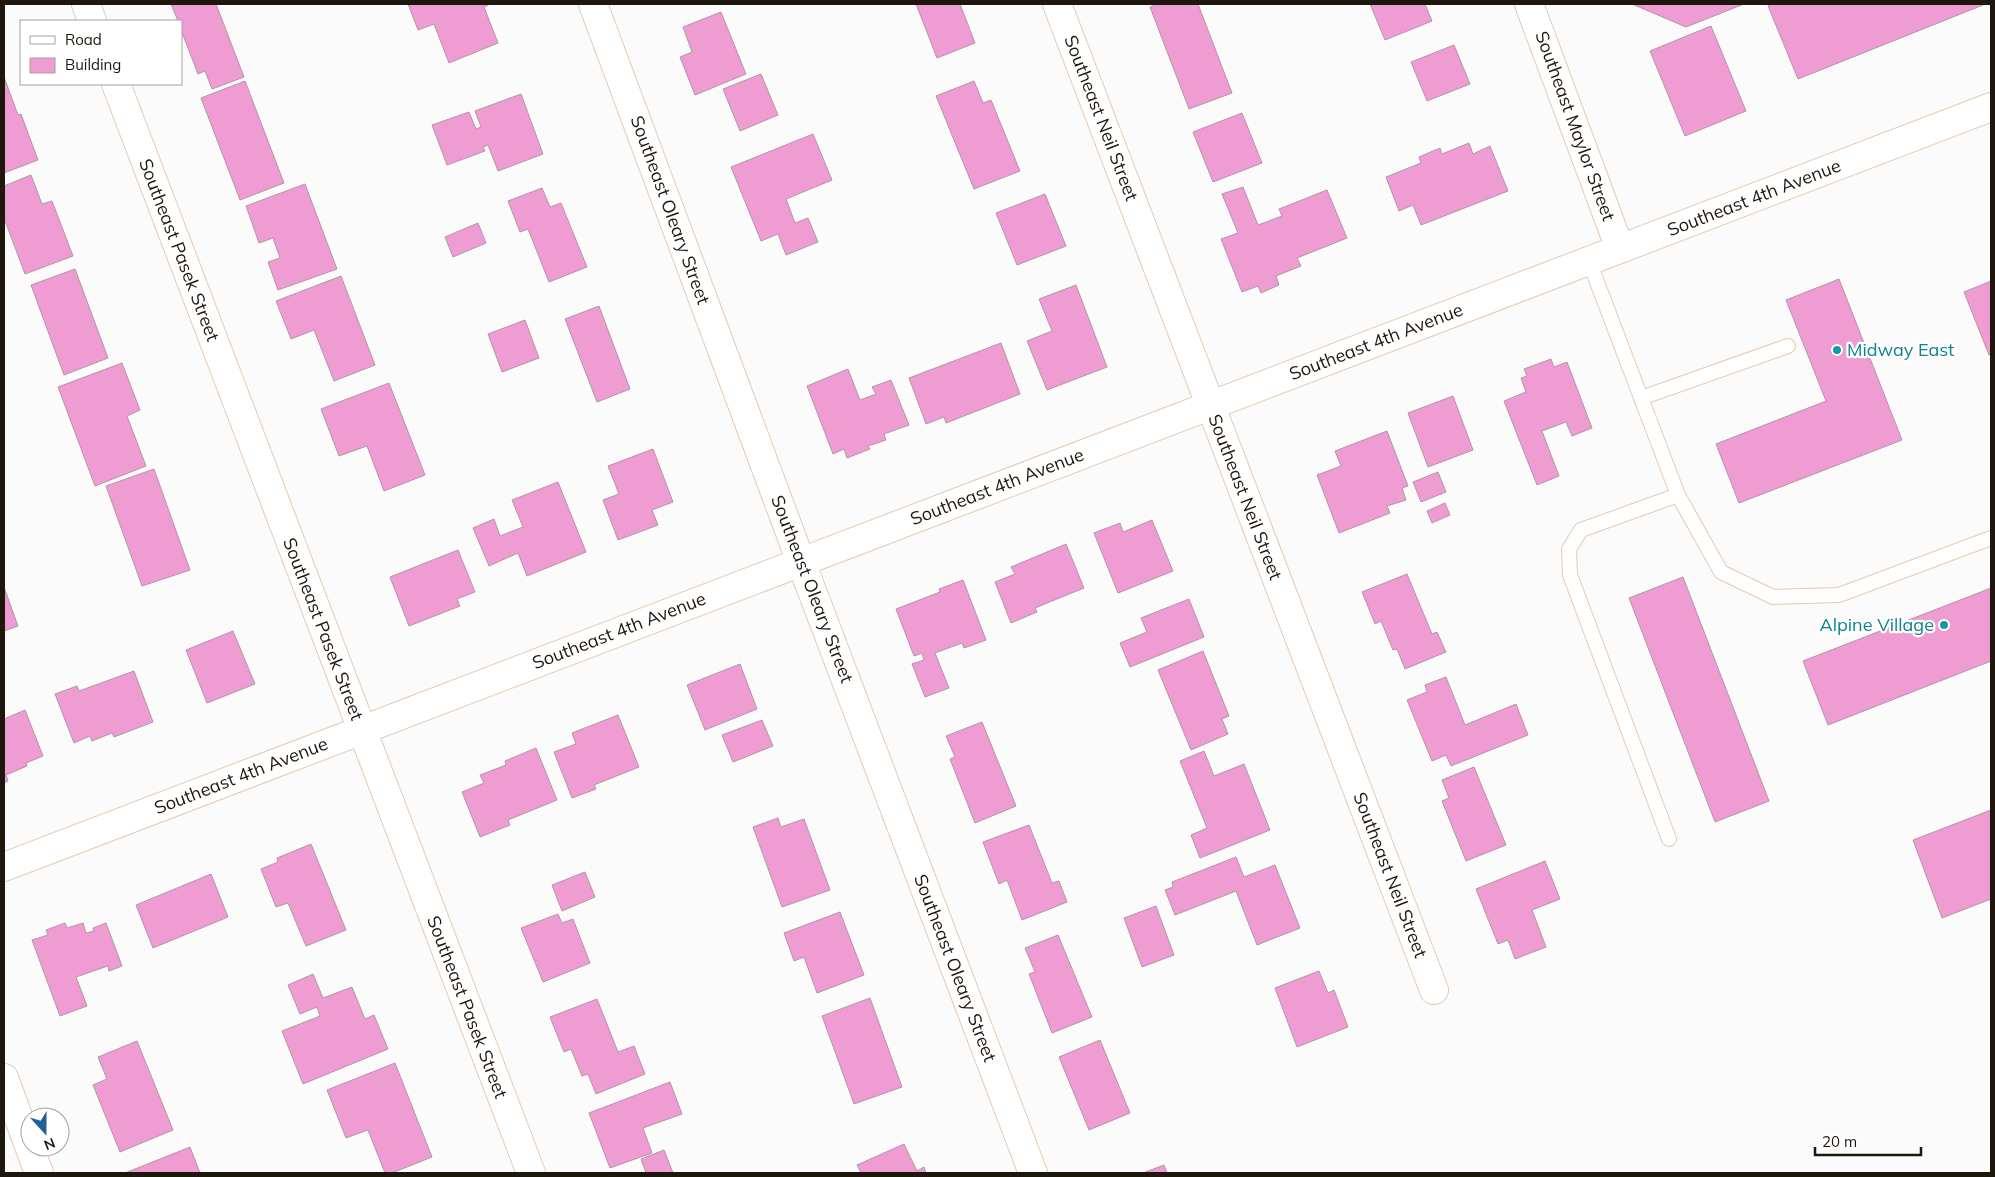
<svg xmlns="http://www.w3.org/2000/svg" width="1995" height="1177" font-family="Mulish,sans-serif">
<rect width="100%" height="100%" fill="#fbfbfb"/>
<path fill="#ee9cd2" stroke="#b295a7" d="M 171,4 L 216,4 L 244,77 L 212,89 L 205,71 L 198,74 L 181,30 L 181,21 L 178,21 Z
M 408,4 L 490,4 L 484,7 L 498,43 L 449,63 L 434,24 L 418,30 Z
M 916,4 L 960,4 L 975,43 L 937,58 Z
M 1158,4 L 1198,4 L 1232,93 L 1189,109 L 1150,7 Z
M 1370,4 L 1425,4 L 1432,21 L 1385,40 Z
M 1632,4 L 1744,4 L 1686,27 Z
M 1773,4 L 1983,4 L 1983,5 L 1798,79 L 1768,6 Z
M 721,12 L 746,74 L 695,95 L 680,57 L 692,52 L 683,27 Z
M 1711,26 L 1746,111 L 1685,136 L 1650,51 Z
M 1454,45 L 1470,84 L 1427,101 L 1411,62 Z
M 761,74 L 778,115 L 740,131 L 723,89 Z
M 4,77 L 18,115 L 21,114 L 38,160 L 4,173 Z
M 245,81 L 284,183 L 240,200 L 201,98 Z
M 974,81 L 983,103 L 991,100 L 1020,171 L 974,189 L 936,96 Z
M 521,94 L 543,154 L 498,171 L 488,145 L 483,147 L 485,151 L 447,165 L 432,125 L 469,112 L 476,129 L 481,127 L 475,111 Z
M 1242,113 L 1262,163 L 1213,182 L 1193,132 Z
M 813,134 L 832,180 L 786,199 L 795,223 L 808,218 L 818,242 L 786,255 L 778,234 L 761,241 L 731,167 Z
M 1469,143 L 1473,154 L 1490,146 L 1508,191 L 1421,225 L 1413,205 L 1399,211 L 1386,177 L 1421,163 L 1419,157 L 1440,148 L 1442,154 Z
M 31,175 L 42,204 L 52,201 L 73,256 L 25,274 L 4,218 L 4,186 Z
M 305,184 L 337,269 L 278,290 L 268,262 L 280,258 L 273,238 L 259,243 L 246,206 Z
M 1243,187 L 1258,225 L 1282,216 L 1279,209 L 1327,190 L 1347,238 L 1297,258 L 1301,266 L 1276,276 L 1279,285 L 1261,293 L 1258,286 L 1242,292 L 1221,239 L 1238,233 L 1222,194 Z
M 542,188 L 550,207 L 561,203 L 587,267 L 549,282 L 528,229 L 520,232 L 508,201 Z
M 1045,194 L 1066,246 L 1017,265 L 996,213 Z
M 478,223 L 486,243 L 453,257 L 445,237 Z
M 75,269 L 108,358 L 64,375 L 31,285 Z
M 341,276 L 375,365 L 334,381 L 314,330 L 291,339 L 276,301 Z
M 1839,279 L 1902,440 L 1739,503 L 1716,444 L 1826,401 L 1786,300 Z
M 1991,281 L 1991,354 L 1989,355 L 1964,292 Z
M 1076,285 L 1107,367 L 1047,390 L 1027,341 L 1052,331 L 1039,299 Z
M 599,306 L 630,389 L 597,402 L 565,319 Z
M 525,320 L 539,358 L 502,372 L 488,334 Z
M 1001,343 L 1020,394 L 946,423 L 944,417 L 926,424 L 909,378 Z
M 1551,359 L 1554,367 L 1567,362 L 1592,428 L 1572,436 L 1566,422 L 1542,431 L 1559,476 L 1537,485 L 1504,401 L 1526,392 L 1521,378 L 1527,376 L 1524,369 Z
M 122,363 L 140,410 L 127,416 L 146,466 L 95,486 L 58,387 Z
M 848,369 L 860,400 L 876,394 L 872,387 L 891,380 L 909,425 L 884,434 L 886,440 L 868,446 L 870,449 L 847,458 L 844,449 L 833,454 L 807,386 Z
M 389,383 L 425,475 L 384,491 L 367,446 L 339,456 L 321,409 Z
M 1453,396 L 1473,450 L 1428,467 L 1408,413 Z
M 1387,431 L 1408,486 L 1402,488 L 1406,500 L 1387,506 L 1390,513 L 1339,533 L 1317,475 L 1341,466 L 1335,451 Z
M 653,449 L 673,502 L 652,510 L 658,525 L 618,540 L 603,500 L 619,494 L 608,466 Z
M 154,469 L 190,570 L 142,586 L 106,486 Z
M 1438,472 L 1446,492 L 1421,502 L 1413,482 Z
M 558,482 L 586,552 L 527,576 L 518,553 L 489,566 L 473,528 L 494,519 L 500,536 L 523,527 L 512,500 Z
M 1445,503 L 1450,515 L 1432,523 L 1427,511 Z
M 1152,520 L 1173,571 L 1118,593 L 1094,533 L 1120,523 L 1123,532 Z
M 1066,544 L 1084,588 L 1035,608 L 1037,612 L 1011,623 L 995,582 L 1015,574 L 1011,567 Z
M 458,550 L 475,592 L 457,599 L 460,606 L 409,626 L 390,577 Z
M 1407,574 L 1432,634 L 1437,632 L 1446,652 L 1405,669 L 1397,649 L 1393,650 L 1381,621 L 1375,624 L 1362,592 Z
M 1683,577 L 1769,801 L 1715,822 L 1629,598 Z
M 963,580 L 986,640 L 964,648 L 962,643 L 935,653 L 949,688 L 925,697 L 912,664 L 924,660 L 922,653 L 914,656 L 896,609 L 940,592 L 939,589 Z
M 4,587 L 18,626 L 4,631 Z
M 1991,588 L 1991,661 L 1828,725 L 1803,661 Z
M 1189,599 L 1204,637 L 1130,667 L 1120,643 L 1147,632 L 1141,618 Z
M 233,631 L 255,684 L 207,703 L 186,650 Z
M 1203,651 L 1229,716 L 1222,719 L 1228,734 L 1191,750 L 1158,670 Z
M 740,664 L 757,709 L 705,730 L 687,685 Z
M 134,671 L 153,722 L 114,737 L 112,733 L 92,741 L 90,736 L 74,743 L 55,694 L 77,686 L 79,691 Z
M 1446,677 L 1465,725 L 1516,704 L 1528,735 L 1451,766 L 1446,755 L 1432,761 L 1407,700 L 1427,692 L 1425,685 Z
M 25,710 L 43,756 L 26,763 L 27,766 L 6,775 L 8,781 L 4,783 L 4,719 Z
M 618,715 L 639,767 L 594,785 L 596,789 L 572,798 L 554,752 L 576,744 L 572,733 Z
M 762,720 L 773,746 L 733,762 L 722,735 Z
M 982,722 L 1016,806 L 975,823 L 950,759 L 955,757 L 946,736 Z
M 536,748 L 557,800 L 508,820 L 510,825 L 480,837 L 462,792 L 484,783 L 480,775 L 506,765 L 505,761 Z
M 1204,751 L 1214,776 L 1244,764 L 1270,830 L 1200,858 L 1191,835 L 1207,828 L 1180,761 Z
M 1474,767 L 1506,845 L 1466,861 L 1442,801 L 1449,798 L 1442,780 Z
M 1991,810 L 1991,899 L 1942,918 L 1913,840 Z
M 778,818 L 781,827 L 804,819 L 830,890 L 782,907 L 753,827 Z
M 1029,825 L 1052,883 L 1059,881 L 1067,902 L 1022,920 L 1007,880 L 999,884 L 983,842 Z
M 311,844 L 346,930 L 306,946 L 288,903 L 276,907 L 261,869 L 278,862 L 277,858 Z
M 1236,857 L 1244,877 L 1275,865 L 1300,928 L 1257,945 L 1236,891 L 1175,915 L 1165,890 L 1173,887 L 1172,882 Z
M 1545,861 L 1560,899 L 1532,910 L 1546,947 L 1515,959 L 1508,940 L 1498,944 L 1476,889 Z
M 585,872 L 595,897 L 562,911 L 552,885 Z
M 211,874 L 228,917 L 153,948 L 136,905 Z
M 1156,906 L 1174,955 L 1142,967 L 1124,918 Z
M 840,912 L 864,975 L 817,993 L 804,957 L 794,961 L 784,933 Z
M 558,914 L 562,923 L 573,919 L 590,963 L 543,982 L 521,928 Z
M 65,923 L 67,928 L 83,923 L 86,933 L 94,931 L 93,928 L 106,923 L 122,966 L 109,971 L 108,966 L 76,977 L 87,1006 L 60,1016 L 32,940 L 48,935 L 46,930 Z
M 1058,935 L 1092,1017 L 1052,1033 L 1029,974 L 1035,972 L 1025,948 Z
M 1319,971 L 1328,993 L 1334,990 L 1348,1027 L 1297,1047 L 1275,988 Z
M 313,974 L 323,998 L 352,987 L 365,1019 L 374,1015 L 388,1049 L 303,1084 L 282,1031 L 320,1016 L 317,1007 L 300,1014 L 288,985 Z
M 870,998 L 902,1087 L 854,1104 L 822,1016 Z
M 597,999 L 618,1052 L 634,1046 L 645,1074 L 596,1094 L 588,1074 L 582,1076 L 571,1049 L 564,1052 L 550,1017 Z
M 1100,1040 L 1130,1113 L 1089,1130 L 1059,1057 Z
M 137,1041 L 173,1130 L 120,1152 L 93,1085 L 107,1079 L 98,1057 Z
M 395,1063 L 432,1157 L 392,1173 L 385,1173 L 368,1130 L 346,1138 L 327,1090 Z
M 670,1082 L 682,1114 L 643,1128 L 652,1153 L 610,1168 L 589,1113 Z
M 904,1144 L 917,1171 L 924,1167 L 926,1173 L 861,1173 L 857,1165 Z
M 190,1147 L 200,1173 L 125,1173 Z
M 664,1150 L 673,1173 L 646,1173 L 641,1159 Z
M 1164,1165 L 1167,1173 L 1143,1173 Z"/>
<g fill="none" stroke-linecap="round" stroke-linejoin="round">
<g stroke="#e5cab4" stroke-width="16">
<path id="lane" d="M 1589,261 L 1678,495 L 1581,530 L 1569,549 L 1570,575 L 1669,839
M 1641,398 L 1788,346
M 1678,495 L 1721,572 L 1773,597 L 1839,595 L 1991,538"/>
</g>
<g stroke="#e5cab4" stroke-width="30">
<path id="street" d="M 86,4 L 92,21
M 593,4 L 801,562 L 1033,1173
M 1057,4 L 1434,990
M 1529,4 L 1620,249
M 116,84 L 531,1173
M 4,1078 L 39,1173"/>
</g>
<g stroke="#e5cab4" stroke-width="30">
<path id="secondary" d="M 4,867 L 1991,107"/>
</g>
<use href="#lane" stroke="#fff" stroke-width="14"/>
<use href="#street" stroke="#fff" stroke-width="28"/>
<use href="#secondary" stroke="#fff" stroke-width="28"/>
</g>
<g fill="#0f9aa8" stroke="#fff" stroke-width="2">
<circle cx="1837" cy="350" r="5"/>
<circle cx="1944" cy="625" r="5"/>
</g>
<g text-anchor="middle" stroke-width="4.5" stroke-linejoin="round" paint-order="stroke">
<g font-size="18" fill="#1f160e" stroke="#fff">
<text transform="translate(1101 118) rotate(69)" y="6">Southeast Neil Street</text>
<text transform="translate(1575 126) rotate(70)" y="6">Southeast Maylor Street</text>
<text transform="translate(1754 198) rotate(-21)" y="6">Southeast 4th Avenue</text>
<text transform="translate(670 210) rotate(70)" y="6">Southeast Oleary Street</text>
<text transform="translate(179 250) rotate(69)" y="6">Southeast Pasek Street</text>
<text transform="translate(1376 342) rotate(-21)" y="6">Southeast 4th Avenue</text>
<text transform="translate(997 487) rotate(-21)" y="6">Southeast 4th Avenue</text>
<text transform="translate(1245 497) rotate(69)" y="6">Southeast Neil Street</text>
<text transform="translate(812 589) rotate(69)" y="6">Southeast Oleary Street</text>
<text transform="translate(323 629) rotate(69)" y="6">Southeast Pasek Street</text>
<text transform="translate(619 631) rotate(-21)" y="6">Southeast 4th Avenue</text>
<text transform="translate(241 776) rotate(-21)" y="6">Southeast 4th Avenue</text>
<text transform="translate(1390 875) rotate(69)" y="6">Southeast Neil Street</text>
<text transform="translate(955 968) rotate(69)" y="6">Southeast Oleary Street</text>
<text transform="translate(467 1007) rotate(69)" y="6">Southeast Pasek Street</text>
</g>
<g font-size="18" fill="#0d838f" stroke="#fff" text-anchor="start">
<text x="1847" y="356">Midway East</text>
<text x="1934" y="631" text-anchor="end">Alpine Village</text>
</g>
</g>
<rect width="1995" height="1177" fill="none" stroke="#1f160e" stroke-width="10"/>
<rect x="20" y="20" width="162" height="65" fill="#ffffff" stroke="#a5a29f"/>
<rect x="30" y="36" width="25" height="8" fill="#ffffff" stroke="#a5a29f"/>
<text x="65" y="45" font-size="15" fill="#1f160e">Road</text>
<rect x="30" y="58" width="25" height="15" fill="#ee9cd2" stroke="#a5a29f"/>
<text x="65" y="70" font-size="15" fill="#1f160e">Building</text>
<g transform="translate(45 1132) rotate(159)"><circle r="24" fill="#ffffff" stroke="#a5a29f"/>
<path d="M0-4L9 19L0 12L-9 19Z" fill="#206096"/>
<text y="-8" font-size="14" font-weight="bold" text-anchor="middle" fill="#1f160e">N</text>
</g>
<path d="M1815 1147v8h106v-8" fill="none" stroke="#1f160e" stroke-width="2.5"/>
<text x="1822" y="1147" font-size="15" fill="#1f160e" stroke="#ffffff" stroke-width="4" paint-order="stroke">20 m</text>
</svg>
